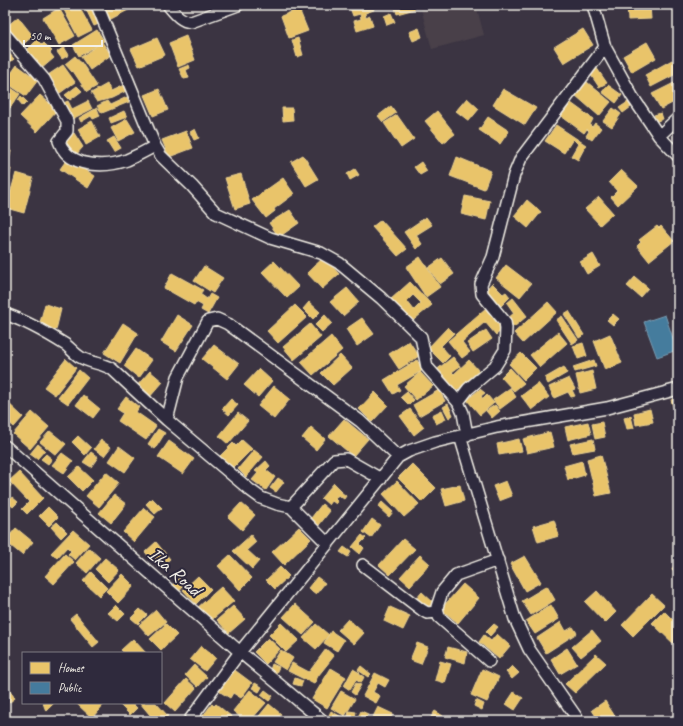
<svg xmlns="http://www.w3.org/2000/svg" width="683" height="726" font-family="Caveat,sans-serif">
<rect width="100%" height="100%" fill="#3b3442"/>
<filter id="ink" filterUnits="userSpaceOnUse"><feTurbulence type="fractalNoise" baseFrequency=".025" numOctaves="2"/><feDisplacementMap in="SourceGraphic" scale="8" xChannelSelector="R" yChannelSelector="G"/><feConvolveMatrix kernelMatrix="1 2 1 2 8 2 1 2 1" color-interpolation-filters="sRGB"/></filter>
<g filter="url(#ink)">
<path fill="#494049" d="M 420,5 L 476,5 L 484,35 L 432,49 Z"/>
<path fill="#e9c46a" stroke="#ecd290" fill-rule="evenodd" d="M 69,5 L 78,5 L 92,30 L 78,37 L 63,8 Z
M 84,5 L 90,5 L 99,24 L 94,26 Z
M 98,5 L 133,5 L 134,7 L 107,21 Z
M 349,5 L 372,5 L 374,10 L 365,13 L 366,18 L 370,16 L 373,26 L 357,31 L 354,21 L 361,19 L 360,14 L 353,16 Z
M 394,5 L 414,5 L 415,9 L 397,14 Z
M 627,5 L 650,5 L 651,19 L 628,20 Z
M 59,8 L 75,36 L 59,45 L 43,18 Z
M 299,9 L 308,31 L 289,38 L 281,16 Z
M 391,13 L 395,22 L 387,25 L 384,16 Z
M 18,17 L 33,36 L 21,46 L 6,27 Z
M 419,28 L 422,37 L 413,41 L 409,32 Z
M 583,29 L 593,45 L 564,63 L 554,47 Z
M 97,30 L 104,41 L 79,56 L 73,45 Z
M 186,36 L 195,60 L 178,67 L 169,43 Z
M 157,38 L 165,55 L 139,66 L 131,49 Z
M 298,38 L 303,55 L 297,57 L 292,40 Z
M 37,40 L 42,45 L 44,43 L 52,51 L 50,53 L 54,58 L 41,69 L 25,52 Z
M 102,42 L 111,55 L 90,70 L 81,57 Z
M 647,42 L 656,58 L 632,72 L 623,56 Z
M 64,47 L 69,55 L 62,59 L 57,52 Z
M 5,50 L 6,50 L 14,59 L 10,62 L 5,57 Z
M 75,56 L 80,62 L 81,62 L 97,86 L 87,92 L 73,71 L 72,72 L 65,64 Z
M 672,60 L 678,70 L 678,73 L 651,87 L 645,75 Z
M 17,65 L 38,80 L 26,96 L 5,82 Z
M 63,65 L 75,82 L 60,93 L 48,75 Z
M 189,65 L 190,68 L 186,70 L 189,78 L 184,79 L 179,69 Z
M 596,67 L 607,83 L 599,87 L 589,72 Z
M 678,81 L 678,100 L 661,109 L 652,94 Z
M 587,82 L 611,102 L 599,116 L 575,95 Z
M 5,84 L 20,94 L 10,108 L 5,105 Z
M 107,84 L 111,91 L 124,85 L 126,91 L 112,98 L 97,102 L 91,93 Z
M 608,85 L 622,95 L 616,103 L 602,92 Z
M 77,86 L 82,91 L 70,100 L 65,95 Z
M 159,89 L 168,110 L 153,116 L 144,95 Z
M 503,89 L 536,108 L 525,125 L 493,105 Z
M 40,95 L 57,110 L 37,132 L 20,116 Z
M 21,96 L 27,102 L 23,106 L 18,100 Z
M 127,97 L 129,102 L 102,113 L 97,106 L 107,101 L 110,105 Z
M 467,98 L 479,109 L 469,121 L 456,111 Z
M 68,101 L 72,109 L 88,101 L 92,109 L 70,120 L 61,104 Z
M 628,102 L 631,107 L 623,113 L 619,108 Z
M 571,103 L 593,119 L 590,125 L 592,127 L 595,123 L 601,128 L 592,140 L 586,136 L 589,131 L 587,129 L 584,133 L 561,116 Z
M 391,106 L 396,113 L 383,122 L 378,116 Z
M 97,108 L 100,116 L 93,119 L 91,116 L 81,122 L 79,118 Z
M 282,108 L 292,108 L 293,120 L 283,121 Z
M 613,108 L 621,114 L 612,127 L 603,121 Z
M 124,111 L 127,117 L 111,123 L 109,118 Z
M 437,111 L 455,134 L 443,143 L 425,121 Z
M 661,113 L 663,119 L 657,121 L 654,115 Z
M 397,115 L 414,139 L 401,148 L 384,123 Z
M 488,117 L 509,131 L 500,144 L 479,130 Z
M 127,119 L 135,132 L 118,141 L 111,128 Z
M 92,121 L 100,137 L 86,145 L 78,129 Z
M 556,125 L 586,145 L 578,160 L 571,156 L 578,144 L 573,139 L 564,153 L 545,141 Z
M 195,129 L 199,138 L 194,140 L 190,132 Z
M 186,131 L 193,148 L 169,157 L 162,140 Z
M 74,133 L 83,147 L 74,157 L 62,140 Z
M 114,137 L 121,148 L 114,152 L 107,141 Z
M 5,150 L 11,151 L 8,165 L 5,165 Z
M 303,155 L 318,179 L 306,186 L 291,162 Z
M 457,157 L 491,171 L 484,189 L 450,176 Z
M 68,158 L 95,176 L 88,188 L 60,169 Z
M 421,162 L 427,171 L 420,175 L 414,167 Z
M 5,168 L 11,169 L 5,198 Z
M 355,169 L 359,175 L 350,180 L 347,174 Z
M 621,170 L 638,186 L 618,205 L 611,197 L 617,191 L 609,182 Z
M 16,173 L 33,178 L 24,213 L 6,208 Z
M 241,174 L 250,204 L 235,209 L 225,178 Z
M 283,178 L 294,194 L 274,209 L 275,211 L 266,218 L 252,200 Z
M 465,196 L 490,201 L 486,220 L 461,214 Z
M 599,197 L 613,213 L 600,225 L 585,209 Z
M 527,200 L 541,212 L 528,228 L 514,216 Z
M 290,210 L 299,223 L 279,237 L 269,223 Z
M 426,217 L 432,225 L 416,235 L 422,244 L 416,249 L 404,232 Z
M 381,220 L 407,249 L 398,256 L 372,227 Z
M 657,226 L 659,228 L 661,226 L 674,241 L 649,261 L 637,246 L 641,242 L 639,240 Z
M 593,254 L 600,266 L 587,274 L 580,262 Z
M 324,257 L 339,274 L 322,289 L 307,273 Z
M 420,257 L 440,287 L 426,297 L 406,267 Z
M 442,258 L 454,274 L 440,284 L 428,268 Z
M 274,261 L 299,287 L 287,298 L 262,272 Z
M 506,265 L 531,284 L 520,297 L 496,278 Z
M 204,266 L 223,278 L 213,293 L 194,281 Z
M 172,273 L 203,290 L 200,294 L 207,299 L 210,294 L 217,298 L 208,314 L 201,310 L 203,306 L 196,302 L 194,305 L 164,288 Z
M 635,277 L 648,288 L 640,297 L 627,286 Z
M 410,282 L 432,305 L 410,323 L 390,300 ZM 413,295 L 421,303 L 414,310 L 407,301 Z
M 492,283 L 503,294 L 506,292 L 510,297 L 501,306 L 485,291 Z
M 347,288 L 359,302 L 343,316 L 330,302 Z
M 513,298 L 527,316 L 514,327 L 507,319 L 514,313 L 507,303 Z
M 309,302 L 320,312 L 313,319 L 303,309 Z
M 548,302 L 557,312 L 523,343 L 514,333 Z
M 45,304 L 61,309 L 56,330 L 39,326 Z
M 295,305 L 307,317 L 278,343 L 267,331 Z
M 486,308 L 503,329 L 496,335 L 485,322 L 462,342 L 470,352 L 462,358 L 448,341 Z
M 569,311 L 584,335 L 579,338 L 564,314 Z
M 613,314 L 619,319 L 613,325 L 607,320 Z
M 177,315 L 193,325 L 176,351 L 161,342 Z
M 325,315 L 332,323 L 322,332 L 315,325 Z
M 562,316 L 578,340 L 572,344 L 556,320 Z
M 362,318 L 374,334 L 357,346 L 346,329 Z
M 123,323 L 138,333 L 120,363 L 104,353 Z
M 310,324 L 321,337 L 294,360 L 283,347 Z
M 448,327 L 454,333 L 441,346 L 450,356 L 443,363 L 428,348 Z
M 486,330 L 492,339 L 473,352 L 467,343 Z
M 558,332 L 567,343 L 540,367 L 530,355 Z
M 610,334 L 622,363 L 605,370 L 594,341 Z
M 331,336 L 342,350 L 313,375 L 301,362 Z
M 409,341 L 419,356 L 399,369 L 389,354 Z
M 583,343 L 587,356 L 578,359 L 573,346 Z
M 214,345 L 239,364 L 227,379 L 202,359 Z
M 136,349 L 152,360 L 139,378 L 124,366 Z
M 521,353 L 536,368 L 524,380 L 509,364 Z
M 340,355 L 352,368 L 333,385 L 321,373 Z
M 453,357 L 460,366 L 452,372 L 454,374 L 469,360 L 479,371 L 454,393 L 435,371 Z
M 66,359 L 76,368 L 55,395 L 44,387 Z
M 417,360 L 423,370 L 397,385 L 400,390 L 393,394 L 384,380 Z
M 594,360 L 596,366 L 575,372 L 573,367 Z
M 564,367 L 567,373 L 548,384 L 545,378 Z
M 510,368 L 524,383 L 514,391 L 501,377 Z
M 259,369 L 272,381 L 258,397 L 244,385 Z
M 79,370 L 88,378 L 68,404 L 58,397 Z
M 150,371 L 163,382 L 148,399 L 135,388 Z
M 592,371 L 596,389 L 580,393 L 576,375 Z
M 420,372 L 433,386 L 416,400 L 404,386 Z
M 569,378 L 575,389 L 572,390 L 575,396 L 571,397 L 568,392 L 554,398 L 549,387 Z
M 538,383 L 549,397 L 532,410 L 521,396 Z
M 274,386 L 290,399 L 274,419 L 258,406 Z
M 510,388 L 516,397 L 500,409 L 493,400 Z
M 480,389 L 485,393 L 481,396 L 483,399 L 487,395 L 494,403 L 480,415 L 467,400 Z
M 439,390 L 445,401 L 419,416 L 413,405 Z
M 375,392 L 388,405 L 372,422 L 359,409 Z
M 407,392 L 414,400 L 409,405 L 401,397 Z
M 83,395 L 100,409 L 93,418 L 76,405 Z
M 126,397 L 139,407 L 136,412 L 156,426 L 146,440 L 118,421 L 123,413 L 117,409 Z
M 678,398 L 678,421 L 671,400 Z
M 231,399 L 238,405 L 229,415 L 222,409 Z
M 5,400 L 23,417 L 14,427 L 5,419 Z
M 448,404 L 453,415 L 449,418 L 443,407 Z
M 495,405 L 500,411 L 492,418 L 486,411 Z
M 410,409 L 424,427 L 414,435 L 400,416 Z
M 650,409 L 653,422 L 636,425 L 634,413 Z
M 442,410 L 446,419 L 436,424 L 432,415 Z
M 32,412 L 49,427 L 30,449 L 13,434 Z
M 238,413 L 248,421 L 228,444 L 219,436 Z
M 631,416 L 634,428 L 627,429 L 624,418 Z
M 344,419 L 368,439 L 353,456 L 329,436 Z
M 588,422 L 591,434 L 568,440 L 565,427 Z
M 602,422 L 605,437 L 595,439 L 592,424 Z
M 311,427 L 325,439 L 316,450 L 302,438 Z
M 158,429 L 165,433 L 155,449 L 148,444 Z
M 50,431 L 66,444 L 56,455 L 40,442 Z
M 550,432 L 554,447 L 527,453 L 523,439 Z
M 78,436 L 91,448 L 85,455 L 72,442 Z
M 519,439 L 522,451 L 499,455 L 497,444 Z
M 593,439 L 595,449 L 573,453 L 570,444 Z
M 101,440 L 111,447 L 104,456 L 94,449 Z
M 242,440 L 252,449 L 232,469 L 220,456 L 233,443 L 236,446 Z
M 169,441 L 194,459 L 183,474 L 158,457 Z
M 38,444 L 45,450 L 37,459 L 30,454 Z
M 119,446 L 135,458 L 125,472 L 109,461 Z
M 254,450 L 263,457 L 246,477 L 238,469 Z
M 91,452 L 98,457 L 91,467 L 83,462 Z
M 62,453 L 73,461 L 64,473 L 52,465 Z
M 46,454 L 52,459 L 48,464 L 41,459 Z
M 601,455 L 611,493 L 596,496 L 587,459 Z
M 266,461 L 270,466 L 266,470 L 275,477 L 266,490 L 252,480 L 258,473 L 255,471 Z
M 582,461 L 585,475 L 568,480 L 564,466 Z
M 412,464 L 436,488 L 422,502 L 398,478 Z
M 79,467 L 93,480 L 82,491 L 68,477 Z
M 19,472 L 43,498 L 27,514 L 22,509 L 29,502 L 9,481 Z
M 106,472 L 119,483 L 99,507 L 86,496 Z
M 278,478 L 284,482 L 276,492 L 270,488 Z
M 5,481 L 11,485 L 5,495 Z
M 397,481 L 419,504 L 404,517 L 383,494 Z
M 506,481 L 512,496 L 499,501 L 493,486 Z
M 334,483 L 342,491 L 341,492 L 346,496 L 344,499 L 338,495 L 335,499 L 338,502 L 336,504 L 332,501 L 329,505 L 321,498 Z
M 460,485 L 464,501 L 446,506 L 441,489 Z
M 114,495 L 126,504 L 111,523 L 99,513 Z
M 12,497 L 18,502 L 13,507 L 7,502 Z
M 152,498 L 162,508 L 155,514 L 146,504 Z
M 382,502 L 393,512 L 389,517 L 378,507 Z
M 241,503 L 255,515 L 242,530 L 228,517 Z
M 322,504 L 330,511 L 316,529 L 308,522 Z
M 48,507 L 58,517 L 49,526 L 39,516 Z
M 144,508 L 155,517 L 134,542 L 123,532 Z
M 372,519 L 380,525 L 371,538 L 363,532 Z
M 554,520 L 559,536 L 538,542 L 533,526 Z
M 57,522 L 67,532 L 61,538 L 51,527 Z
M 299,527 L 311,539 L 284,565 L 272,552 Z
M 16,528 L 33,542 L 22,555 L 5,541 Z
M 73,530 L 89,544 L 75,560 L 68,554 L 71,551 L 67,547 L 57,558 L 51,553 Z
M 251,535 L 256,542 L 247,550 L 259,561 L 252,569 L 233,551 Z
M 362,535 L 366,538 L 360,544 L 364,548 L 360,554 L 352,547 Z
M 403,539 L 415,549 L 390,575 L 379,565 Z
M 156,542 L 170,559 L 159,568 L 145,552 Z
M 344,547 L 351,552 L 348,557 L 340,552 Z
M 89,548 L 100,558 L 87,573 L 76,563 Z
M 65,554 L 74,562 L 54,584 L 45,576 Z
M 230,555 L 252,578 L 240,590 L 218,566 Z
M 420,555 L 430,564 L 410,586 L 400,577 Z
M 525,556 L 541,582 L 525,591 L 510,564 Z
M 105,558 L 119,570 L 108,582 L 95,569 Z
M 677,558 L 678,558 L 678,573 L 672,570 Z
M 280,567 L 289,576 L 275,589 L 266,580 Z
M 91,572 L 107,588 L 99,596 L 83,581 Z
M 122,574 L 134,586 L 118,603 L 106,591 Z
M 198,576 L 211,589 L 196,604 L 183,590 Z
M 317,577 L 325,583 L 316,594 L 308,588 Z
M 179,578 L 186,583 L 179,592 L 172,586 Z
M 463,584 L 479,598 L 458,623 L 441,609 Z
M 547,586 L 555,600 L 531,615 L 522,601 Z
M 221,587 L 234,601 L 208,623 L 196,609 Z
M 597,591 L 616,612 L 605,623 L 585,602 Z
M 422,592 L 435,604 L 429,610 L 416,599 Z
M 652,594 L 664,605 L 633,636 L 622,625 Z
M 295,604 L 315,622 L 303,635 L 283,617 Z
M 116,605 L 125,614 L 118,621 L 108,613 Z
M 551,605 L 559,619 L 535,634 L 526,621 Z
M 233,606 L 245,619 L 229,633 L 217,620 Z
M 390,607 L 410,616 L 403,630 L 384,621 Z
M 140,609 L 147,615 L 138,624 L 131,618 Z
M 156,610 L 166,622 L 149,636 L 139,625 Z
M 664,611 L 678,625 L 677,647 L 652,623 Z
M 76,614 L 99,642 L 93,647 L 70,619 Z
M 348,619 L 364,633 L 354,644 L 338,630 Z
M 561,622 L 566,631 L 573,627 L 577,633 L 546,653 L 537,638 Z
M 281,623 L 299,640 L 286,652 L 269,635 Z
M 166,624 L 177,635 L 161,650 L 150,639 Z
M 316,624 L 329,635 L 316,649 L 303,638 Z
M 494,624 L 498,627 L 490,636 L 486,632 Z
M 592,630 L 601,641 L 581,657 L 572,647 Z
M 331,631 L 344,640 L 337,651 L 324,643 Z
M 497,634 L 510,646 L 499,659 L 479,642 L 484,635 L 491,641 Z
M 268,638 L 280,649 L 266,664 L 254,652 Z
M 133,639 L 146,653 L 124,653 L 121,650 Z
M 417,643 L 428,647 L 421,664 L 410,660 Z
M 201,646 L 216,658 L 205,671 L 190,659 Z
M 448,647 L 467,652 L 465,663 L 445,657 Z
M 567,648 L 577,664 L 560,674 L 551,659 Z
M 326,649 L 334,656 L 318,676 L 314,684 L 288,671 L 292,663 L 309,672 Z
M 281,650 L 293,658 L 286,670 L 273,662 Z
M 596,654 L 606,663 L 575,693 L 565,684 Z
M 440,661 L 451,664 L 445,683 L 435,680 Z
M 272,664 L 279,667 L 276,673 L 270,670 Z
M 194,665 L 207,677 L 198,687 L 185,675 Z
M 361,666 L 371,674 L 368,677 L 358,670 Z
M 512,666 L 519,673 L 512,679 L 506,672 Z
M 232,668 L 252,683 L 241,698 L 233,693 L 230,698 L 217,690 Z
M 331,668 L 346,677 L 327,708 L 312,699 Z
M 353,669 L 360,673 L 359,674 L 364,677 L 361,683 L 356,680 L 350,690 L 344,686 Z
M 482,669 L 499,677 L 487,702 L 471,695 Z
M 375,673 L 389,680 L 385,687 L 378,683 L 373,692 L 380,696 L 376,703 L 363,696 Z
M 295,678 L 303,681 L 301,686 L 293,684 Z
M 186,679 L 196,688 L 175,712 L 165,703 Z
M 255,683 L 262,687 L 259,692 L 252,688 Z
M 356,683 L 361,685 L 355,695 L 351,692 Z
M 5,685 L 15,698 L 5,706 Z
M 250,690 L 266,703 L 250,721 L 245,721 L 233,711 Z
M 265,690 L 273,696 L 269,701 L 261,695 Z
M 341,691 L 355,699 L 345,716 L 331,708 Z
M 514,692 L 523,698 L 515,710 L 506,704 Z
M 476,700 L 484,704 L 482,710 L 474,706 Z
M 605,701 L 618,721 L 599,721 L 592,710 Z
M 43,703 L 54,703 L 46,711 Z
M 76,703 L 105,703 L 92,718 Z
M 122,703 L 132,703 L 137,708 L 130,715 L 120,705 Z
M 140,703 L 156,703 L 168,716 L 162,721 L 155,721 Z
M 212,704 L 214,706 L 216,704 L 237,721 L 218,721 L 213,717 L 211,721 L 199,721 Z
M 269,704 L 281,714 L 276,721 L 255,721 Z
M 378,707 L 393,714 L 389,721 L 377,721 L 372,719 Z
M 331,711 L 343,718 L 341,721 L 329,715 Z
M 349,711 L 356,712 L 354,721 L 347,721 Z
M 361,711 L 368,714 L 364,721 L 356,721 Z
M 435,711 L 443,716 L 440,721 L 430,721 L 429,720 Z"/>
<path fill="#457b9d" stroke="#7a9eb4" d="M 665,315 L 677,350 L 657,357 L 644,322 Z"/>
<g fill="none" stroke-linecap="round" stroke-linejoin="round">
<g stroke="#f4f1e8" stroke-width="14">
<path id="minor" d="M 97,5 L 155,146 L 161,156 L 192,186 L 216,213 L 270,238 L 321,253 L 339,263 L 381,298 L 421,337 L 427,367 L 458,402 L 463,413 L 467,435
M 168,5 C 175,13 180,21 191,22 L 238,5
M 593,5 L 605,47 L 632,96 L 659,136 L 678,156
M 5,34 L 44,79 L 67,121 L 67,131 L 59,141 C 60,143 61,147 63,149 C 75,168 108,167 127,160 C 136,156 146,151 155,146
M 659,136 L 678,118
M 5,314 C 26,321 47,333 66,345 C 71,349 75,354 80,357 C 89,363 102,363 112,369 L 167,420 L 250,490 L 261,498 L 277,504 L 291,507 L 328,544
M 458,402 L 468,389 L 495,366 L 505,350 L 506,328 L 505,322 L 482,294 L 481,284 L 493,257 L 514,175 L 521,158 L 605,47
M 167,420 L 178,377 L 208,321 L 217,319 L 228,324 L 360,421 L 398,457
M 460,436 L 515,619 L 529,649 L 579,721
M 5,446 L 240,652 L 323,721
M 291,507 L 334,460 L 346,459 L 381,479
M 363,565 L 422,610 L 427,613 L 437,612
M 489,661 L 439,617 L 437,607 L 442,592 L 456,575 L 498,560
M 189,721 L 240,652 L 398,457 L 409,451 L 435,442 L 497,427 L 607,408 L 678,389"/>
</g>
<use href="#minor" stroke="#2f2a3d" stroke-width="11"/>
</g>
</g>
<g text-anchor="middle" stroke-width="4" stroke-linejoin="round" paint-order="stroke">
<g font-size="20" fill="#f4f1e8" stroke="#2f2a3d">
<text transform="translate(175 571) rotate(41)" y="7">Ika Road</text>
</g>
</g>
<rect width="683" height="726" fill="none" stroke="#2f2a3d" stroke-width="20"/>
<rect x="10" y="10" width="663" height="706" fill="none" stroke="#f4f1e8" stroke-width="1.5" filter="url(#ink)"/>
<rect x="22" y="652" width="140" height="52" fill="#2f2a3d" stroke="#7e7a81"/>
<rect x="30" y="662" width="20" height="12" fill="#e9c46a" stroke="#7e7a81"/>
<text x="58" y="672" font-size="12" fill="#f4f1e8">Homes</text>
<rect x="30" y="682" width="20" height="12" fill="#457b9d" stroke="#7e7a81"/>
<text x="58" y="692" font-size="12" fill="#f4f1e8">Public</text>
<path d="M24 40v6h78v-6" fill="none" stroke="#f4f1e8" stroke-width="2"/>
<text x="30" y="40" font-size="12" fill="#f4f1e8" stroke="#2f2a3d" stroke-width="3" paint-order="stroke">50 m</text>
</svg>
